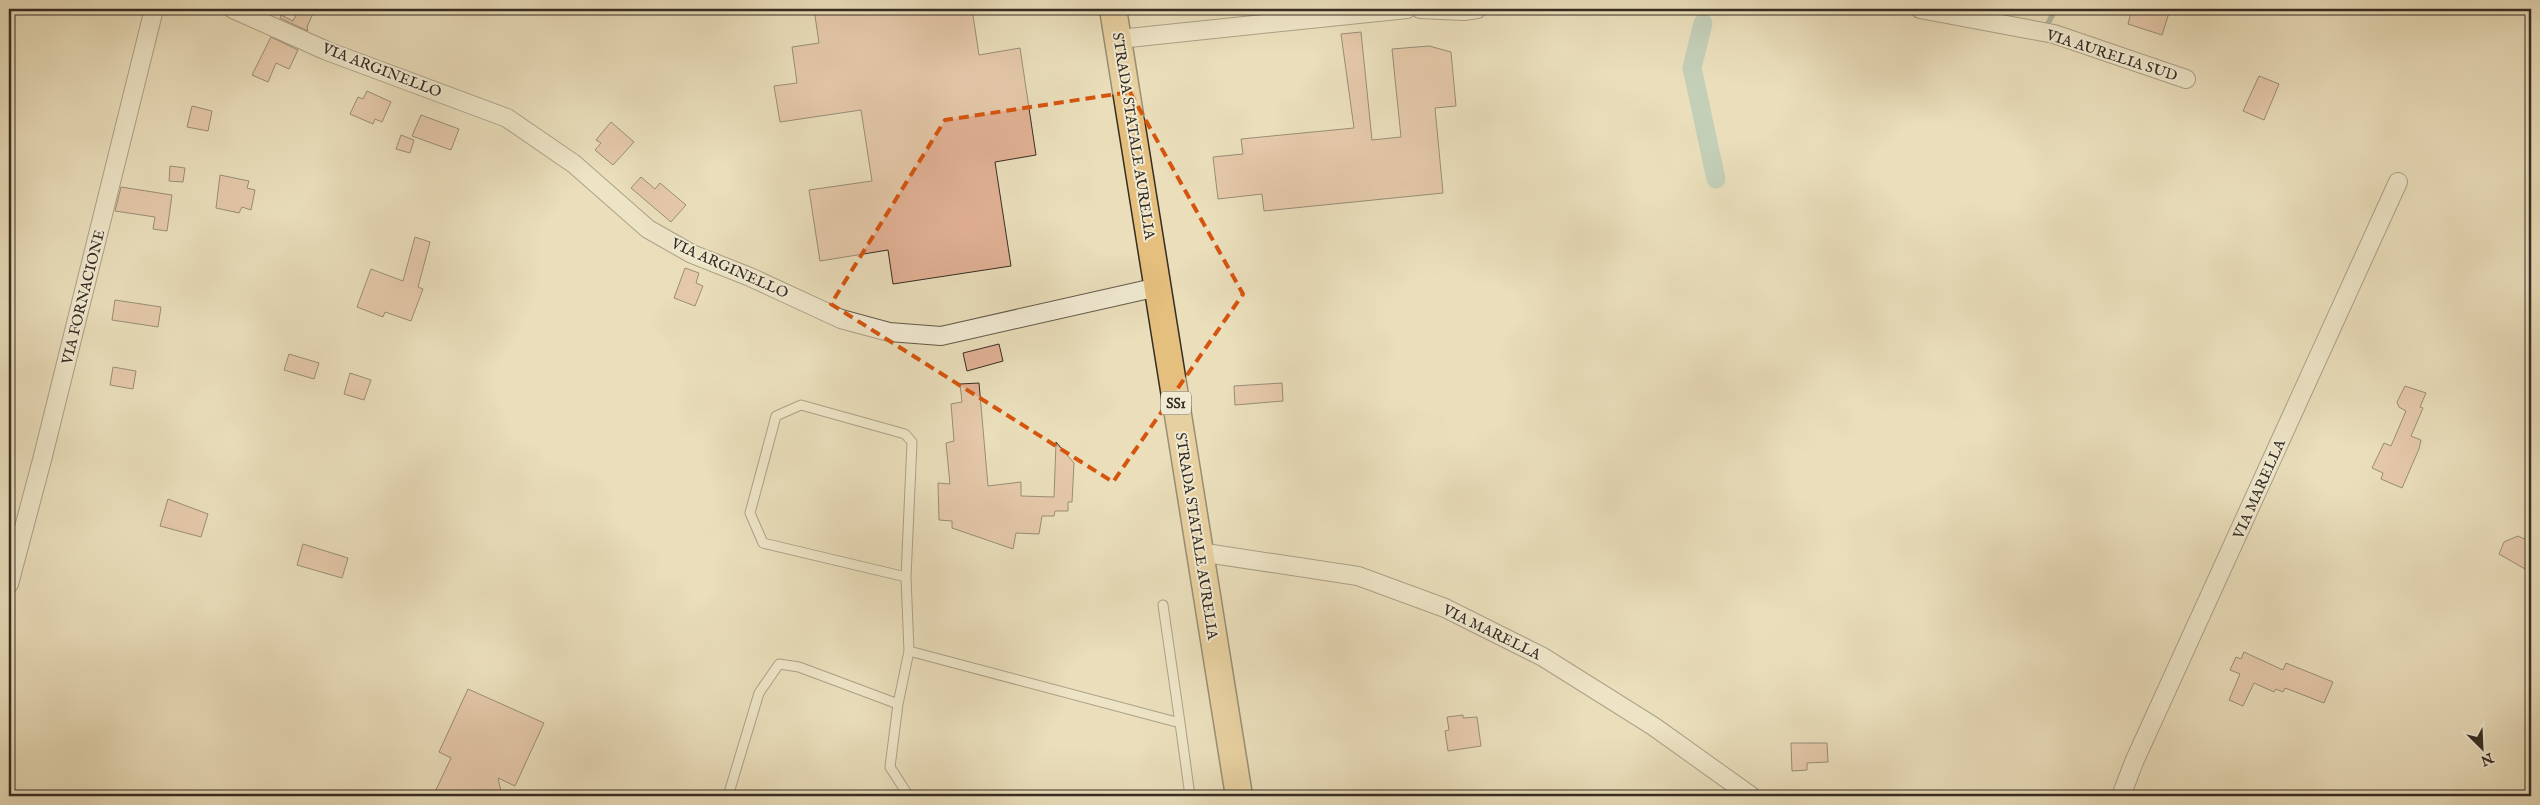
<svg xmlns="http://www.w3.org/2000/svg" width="2540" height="805" font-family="'IM FELL English',serif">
<rect width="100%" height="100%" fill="#eadebb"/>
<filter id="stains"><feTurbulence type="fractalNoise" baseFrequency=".004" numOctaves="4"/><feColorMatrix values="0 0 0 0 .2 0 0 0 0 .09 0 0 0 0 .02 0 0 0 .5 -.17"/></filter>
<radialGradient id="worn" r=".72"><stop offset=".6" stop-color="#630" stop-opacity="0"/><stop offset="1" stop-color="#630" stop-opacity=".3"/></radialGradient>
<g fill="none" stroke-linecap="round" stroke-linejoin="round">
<path stroke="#71837a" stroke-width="5.5" d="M 2048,23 L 2056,9"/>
<path stroke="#98bcb4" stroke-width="19" d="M 1703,23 L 1692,68 L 1716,179"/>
</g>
<path fill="#e1b094" stroke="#362d23" d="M 299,9 L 315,9 L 307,27 L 308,31 L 280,18 L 281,15 L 293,21 Z
M 814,9 L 972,9 L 979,55 L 1020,48 L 1036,155 L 995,162 L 1011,266 L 893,284 L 888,250 L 820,261 L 809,190 L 872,181 L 861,110 L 780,122 L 774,86 L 797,83 L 792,47 L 819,43 Z
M 2132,9 L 2154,9 L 2169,13 L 2162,35 L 2128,24 Z
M 1361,32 L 1372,140 L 1401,137 L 1392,49 L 1429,46 L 1451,52 L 1456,106 L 1435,108 L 1443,193 L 1264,211 L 1262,194 L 1218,199 L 1213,157 L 1243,154 L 1241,139 L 1354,128 L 1341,34 Z
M 271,37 L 298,50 L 289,69 L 276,63 L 268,82 L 252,75 Z
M 2259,76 L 2279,84 L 2264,120 L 2243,111 Z
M 367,91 L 391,102 L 382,122 L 375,119 L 373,124 L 350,114 L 358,97 L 363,99 Z
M 192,106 L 212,111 L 208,131 L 187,127 Z
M 421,115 L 459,129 L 451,150 L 412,136 Z
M 611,122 L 634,142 L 613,165 L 595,150 L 601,143 L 596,140 Z
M 401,135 L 414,140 L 410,153 L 396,149 Z
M 170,166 L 185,168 L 183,182 L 169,181 Z
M 220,175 L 249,181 L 247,188 L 255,190 L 251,210 L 242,207 L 239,213 L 216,208 Z
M 641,177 L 655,189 L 660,183 L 686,205 L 671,222 L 631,188 Z
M 121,187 L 172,195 L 167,231 L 153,229 L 155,217 L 115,211 Z
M 415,237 L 430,242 L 418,287 L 423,289 L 411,321 L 385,312 L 383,317 L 357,307 L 371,269 L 403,281 Z
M 685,268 L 699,273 L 696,283 L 703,286 L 695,306 L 674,298 Z
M 115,300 L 161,307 L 158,327 L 112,320 Z
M 999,344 L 1003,361 L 967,371 L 963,353 Z
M 289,354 L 319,363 L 314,379 L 284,370 Z
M 113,367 L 136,371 L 133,389 L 110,385 Z
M 350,373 L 371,380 L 364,400 L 344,394 Z
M 979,383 L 988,486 L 1021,482 L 1021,496 L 1054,497 L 1056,442 L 1074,463 L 1072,502 L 1068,502 L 1068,511 L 1055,511 L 1054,516 L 1042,516 L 1039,534 L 1016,533 L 1013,549 L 952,528 L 952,521 L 939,520 L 938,483 L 950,484 L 946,443 L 954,441 L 951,404 L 962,402 L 960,384 Z
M 1282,383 L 1283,401 L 1235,405 L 1234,386 Z
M 2405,386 L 2426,393 L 2420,407 L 2423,408 L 2411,436 L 2421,440 L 2419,449 L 2402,488 L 2381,479 L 2383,473 L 2372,468 L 2384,443 L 2391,446 L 2406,411 L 2399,407 L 2397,402 Z
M 168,499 L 208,514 L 201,537 L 160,526 Z
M 2518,536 L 2531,542 L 2531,555 L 2525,569 L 2499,554 L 2504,542 Z
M 303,544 L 348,558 L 342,578 L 297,565 Z
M 2244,652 L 2283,670 L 2286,663 L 2333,682 L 2324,703 L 2285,688 L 2283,692 L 2276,689 L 2274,692 L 2254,683 L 2243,706 L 2229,700 L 2240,674 L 2230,670 L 2236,657 L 2241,659 Z
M 468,689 L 544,723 L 515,786 L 498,778 L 502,796 L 433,796 L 451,758 L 439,752 Z
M 1463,715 L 1463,718 L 1477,717 L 1481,746 L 1448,751 L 1445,731 L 1449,730 L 1447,717 Z
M 1791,743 L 1827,743 L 1828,762 L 1807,763 L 1807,770 L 1792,771 Z"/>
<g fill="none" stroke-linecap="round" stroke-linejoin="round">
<g stroke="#635949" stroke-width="11">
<path id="service" d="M 906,577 L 763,543 L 750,513 L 776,416 L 801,405 L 905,434 L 912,442 L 906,577 L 909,651 L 1180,723 L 1190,796
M 1163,605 L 1180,723
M 909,651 L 898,704 L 890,767 L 908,795 L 911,796
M 728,796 L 759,693 L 779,664 L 799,667 L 898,704"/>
</g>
<g stroke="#635949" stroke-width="20">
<path id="minor" d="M 233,9 L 327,51 L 507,118 L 574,164 L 648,229 L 692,254 L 750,277 L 841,319 L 889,332 L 941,336 L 1158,287
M 1420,9 L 1464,11 L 1477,9
M 1920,9 L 2054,34 L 2186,79
M 1119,39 L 1407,9
M 1199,552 L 1358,576 L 1445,608 L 1543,657 L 1653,726 L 1751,796
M 9,584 L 43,456 L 154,9
M 2121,796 L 2134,762 L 2398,182"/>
</g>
<g stroke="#362d23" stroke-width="29">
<path id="primary" d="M 1113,9 L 1239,796"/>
</g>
<use href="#service" stroke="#f1ead3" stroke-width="9"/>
<use href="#minor" stroke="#f1ead3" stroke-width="18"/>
<use href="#primary" stroke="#e5bf7e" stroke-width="26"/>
</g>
<path d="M0 0H2540V805H0ZM 1130,92 L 1243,294 L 1113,482 L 831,304 L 945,120 Z" fill="#eadebb" fill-opacity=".55" fill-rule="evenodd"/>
<path fill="none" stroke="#d6550e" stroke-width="4" stroke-dasharray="10 6" stroke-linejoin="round" d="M 1130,92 L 1243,294 L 1113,482 L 831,304 L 945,120 Z"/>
<g text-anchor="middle" stroke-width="4" stroke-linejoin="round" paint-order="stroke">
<rect fill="#f1ead3" stroke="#6e6658" stroke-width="1" x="1161" y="391.5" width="30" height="23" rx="4"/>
<g font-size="14" font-weight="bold" fill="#362d23">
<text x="1176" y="408">SS1</text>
</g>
<g font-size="15" fill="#362d23" stroke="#f1ead3">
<text transform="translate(2112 55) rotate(18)" y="5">VIA AURELIA SUD</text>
<text transform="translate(382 70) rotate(21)" y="5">VIA ARGINELLO</text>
<text transform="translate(1134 136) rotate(81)" y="5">STRADA STATALE AURELIA</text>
<text transform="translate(730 268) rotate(24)" y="5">VIA ARGINELLO</text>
<text transform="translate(83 297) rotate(-76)" y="5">VIA FORNACIONE</text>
<text transform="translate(2259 489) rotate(-66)" y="5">VIA MARELLA</text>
<text transform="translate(1197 536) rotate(81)" y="5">STRADA STATALE AURELIA</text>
<text transform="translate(1492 632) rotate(26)" y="5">VIA MARELLA</text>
</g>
</g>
<rect width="2540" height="805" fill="none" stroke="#eadebb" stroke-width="30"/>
<rect x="10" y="10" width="2520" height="785" fill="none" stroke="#362d23" stroke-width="2.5"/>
<rect x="15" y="15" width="2510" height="775" fill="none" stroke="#362d23"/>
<g transform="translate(2482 748) rotate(156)" stroke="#f1ead3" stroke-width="4" paint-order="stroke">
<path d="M0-4L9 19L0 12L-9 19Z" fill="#362d23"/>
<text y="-8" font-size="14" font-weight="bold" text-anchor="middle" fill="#362d23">N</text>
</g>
<rect width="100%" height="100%" filter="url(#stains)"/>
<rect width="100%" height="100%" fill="url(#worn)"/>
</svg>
